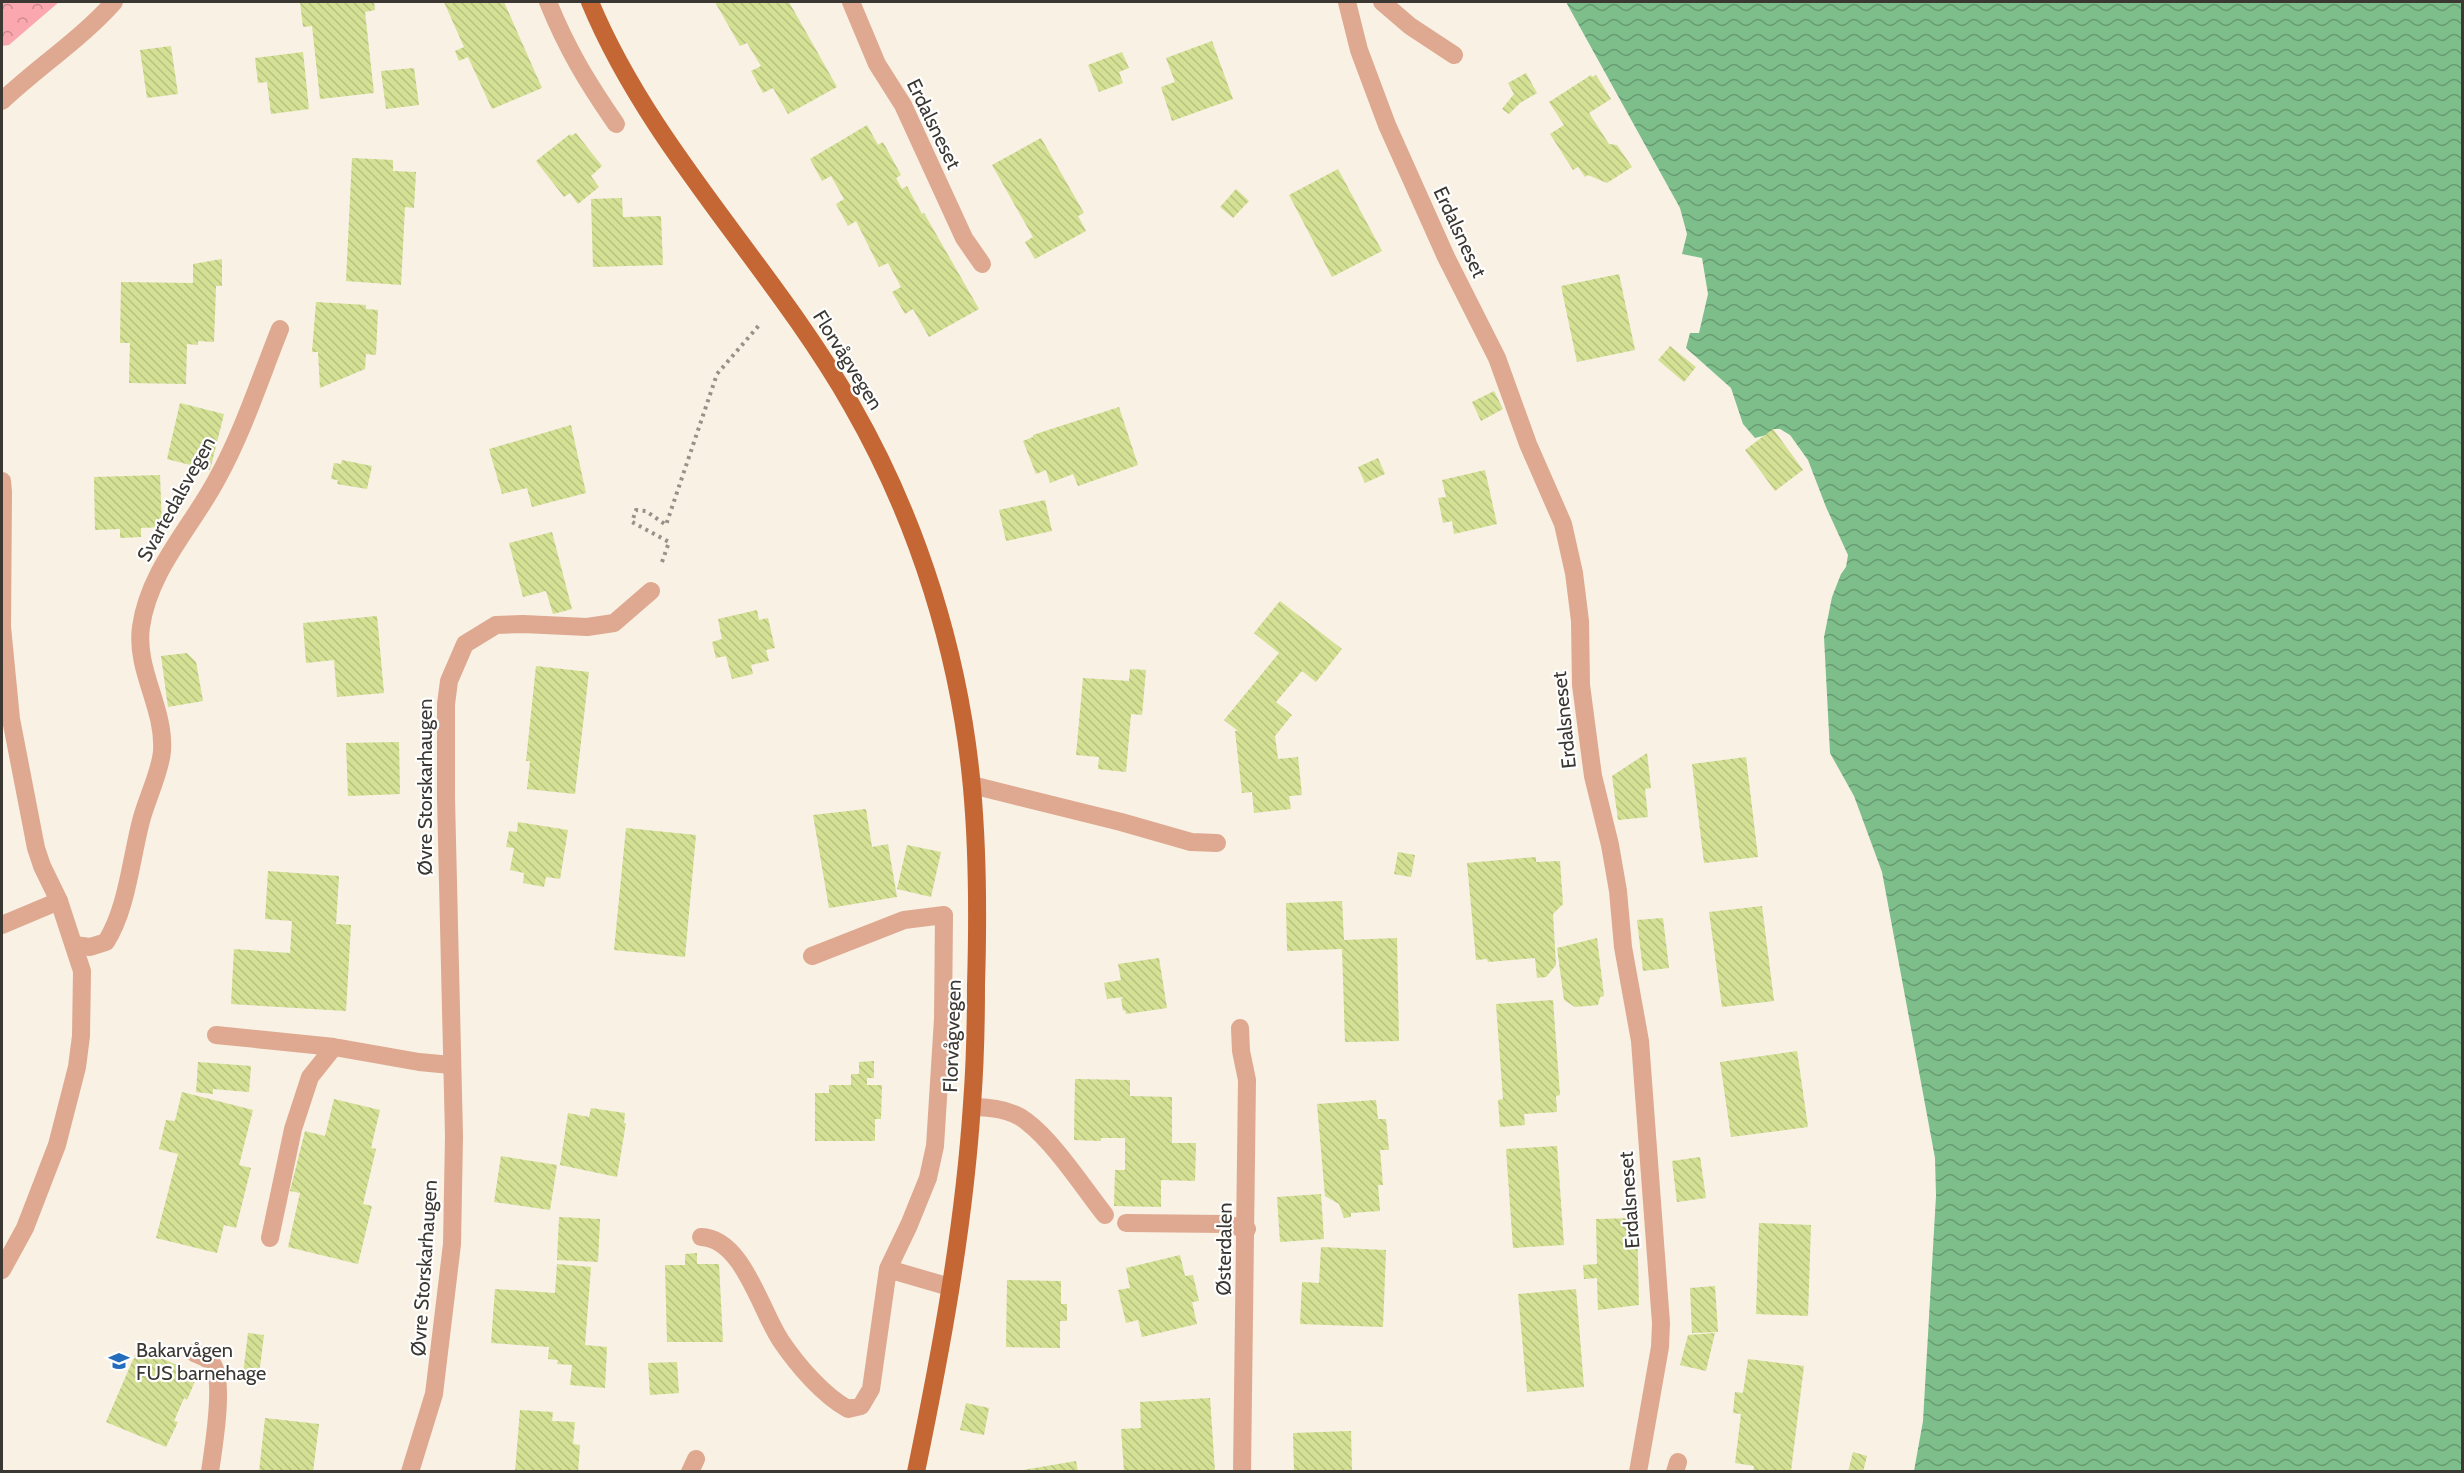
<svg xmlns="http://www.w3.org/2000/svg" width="2464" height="1473" font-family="Cabin,sans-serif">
<defs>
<pattern id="forest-crowns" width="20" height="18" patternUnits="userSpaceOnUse" patternTransform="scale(1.5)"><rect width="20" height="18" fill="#faa7b0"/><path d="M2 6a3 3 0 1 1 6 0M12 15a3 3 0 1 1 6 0" fill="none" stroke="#cc8990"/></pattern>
<pattern id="water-waves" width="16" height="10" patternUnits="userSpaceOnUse" patternTransform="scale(1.5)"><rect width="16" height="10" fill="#7dbe8b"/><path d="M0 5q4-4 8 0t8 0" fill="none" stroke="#689b72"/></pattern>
<pattern id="building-back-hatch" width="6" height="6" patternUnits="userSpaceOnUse" patternTransform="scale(1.5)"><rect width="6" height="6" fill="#d4e094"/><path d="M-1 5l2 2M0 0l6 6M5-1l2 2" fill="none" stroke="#b7c180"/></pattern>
</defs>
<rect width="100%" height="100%" fill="#f8f1e4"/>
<path fill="url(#forest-crowns)" d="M 2,2 L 59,2 L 9,45 L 2,46 Z"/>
<path fill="url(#water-waves)" d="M 1566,2 L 2462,2 L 2462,1471 L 1914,1471 L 1923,1421 L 1936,1196 L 1935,1158 L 1882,872 L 1854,796 L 1830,753 L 1824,637 L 1832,597 L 1841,574 L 1846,567 L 1848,555 L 1826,507 L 1808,460 L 1790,435 L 1780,429 L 1774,429 L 1766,435 L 1755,438 L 1743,424 L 1731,388 L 1686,348 L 1690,333 L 1699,333 L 1708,294 L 1702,258 L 1682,254 L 1687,234 L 1680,208 Z"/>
<path fill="url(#building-back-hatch)" d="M 300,2 L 374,2 L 375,10 L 365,12 L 374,93 L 320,99 L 312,26 L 303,27 Z
M 444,2 L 504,2 L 542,88 L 492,109 L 468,57 L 459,61 L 455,51 L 464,47 Z
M 715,2 L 789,2 L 837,87 L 788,114 L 773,88 L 763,93 L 751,71 L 761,66 L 747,43 L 740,46 Z
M 1212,41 L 1233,99 L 1172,121 L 1161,87 L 1175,82 L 1166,58 Z
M 171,46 L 178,94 L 147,98 L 140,50 Z
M 303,52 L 309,109 L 271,114 L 267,82 L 258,83 L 255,58 Z
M 1122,52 L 1129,68 L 1119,72 L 1123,83 L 1099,92 L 1088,65 Z
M 414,68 L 419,105 L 386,109 L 381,71 Z
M 1526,73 L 1537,93 L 1520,103 L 1509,114 L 1502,109 L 1514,94 L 1508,83 Z
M 1591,75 L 1592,77 L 1596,75 L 1611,99 L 1589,113 L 1609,144 L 1617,145 L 1632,167 L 1607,183 L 1588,175 L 1585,177 L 1578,167 L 1573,170 L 1550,134 L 1564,125 L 1549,102 Z
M 867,125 L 878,145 L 883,142 L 901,175 L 896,178 L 902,189 L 907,186 L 922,214 L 924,213 L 979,309 L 929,337 L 913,309 L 905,314 L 892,292 L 901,287 L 888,263 L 879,267 L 856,221 L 848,226 L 836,204 L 844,199 L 831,176 L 822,181 L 810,159 Z
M 576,133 L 602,166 L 591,176 L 599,187 L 578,204 L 570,193 L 564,197 L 536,161 L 570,134 L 571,136 Z
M 1041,138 L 1084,213 L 1078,216 L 1086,231 L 1035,259 L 1025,242 L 1033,237 L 992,165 Z
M 352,158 L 393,160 L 393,171 L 416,172 L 414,208 L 405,207 L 401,285 L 346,281 Z
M 1338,169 L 1382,251 L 1332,277 L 1289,195 Z
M 1236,189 L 1249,201 L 1233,218 L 1220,207 Z
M 622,198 L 623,217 L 661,216 L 663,265 L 593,267 L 591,199 Z
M 222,259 L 222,286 L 216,286 L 214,342 L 198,341 L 198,345 L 187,344 L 186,384 L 129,383 L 130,343 L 120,343 L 121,282 L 193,283 L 193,264 Z
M 1619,274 L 1635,350 L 1577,362 L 1561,286 Z
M 316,302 L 366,305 L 366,309 L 378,310 L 376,355 L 366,354 L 365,369 L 320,388 L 318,352 L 312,352 Z
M 1670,346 L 1696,367 L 1684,382 L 1658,360 Z
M 1494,391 L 1503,409 L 1481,421 L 1472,402 Z
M 180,403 L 224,414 L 210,470 L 167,459 Z
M 1119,407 L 1138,465 L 1078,486 L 1073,474 L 1050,483 L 1046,470 L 1036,474 L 1023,441 L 1033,437 L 1033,435 Z
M 571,425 L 586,493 L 532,507 L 527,488 L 502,494 L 489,449 Z
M 1773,429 L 1803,470 L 1775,491 L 1745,450 Z
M 1378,458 L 1385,474 L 1365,483 L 1358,467 Z
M 342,460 L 372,466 L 367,489 L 337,484 L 338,480 L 331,479 L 334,463 L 341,464 Z
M 1485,470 L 1497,524 L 1454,534 L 1452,521 L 1443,523 L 1438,498 L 1446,497 L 1442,480 Z
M 160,475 L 162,527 L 141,528 L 141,537 L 120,538 L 120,529 L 95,530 L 94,477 Z
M 1045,500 L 1052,531 L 1006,541 L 999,510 Z
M 552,532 L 572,609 L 553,614 L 546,591 L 523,597 L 509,543 Z
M 1280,601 L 1342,649 L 1316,682 L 1302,671 L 1276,702 L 1292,715 L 1275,736 L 1278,759 L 1298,757 L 1302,795 L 1289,796 L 1291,809 L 1254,813 L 1252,792 L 1242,793 L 1235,731 L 1238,731 L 1224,720 L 1279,653 L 1254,633 Z
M 757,610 L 759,620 L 768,618 L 775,648 L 766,650 L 769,661 L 751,665 L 753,674 L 732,679 L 726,656 L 716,658 L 712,642 L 722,639 L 718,619 Z
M 377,616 L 384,693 L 337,697 L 334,660 L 306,663 L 303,623 Z
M 187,653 L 196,662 L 203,701 L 168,707 L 161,656 Z
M 536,666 L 589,672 L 575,794 L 527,789 L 530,761 L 526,761 Z
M 1130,669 L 1146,670 L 1142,715 L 1131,714 L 1126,772 L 1098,769 L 1099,757 L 1076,755 L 1083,678 L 1129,681 Z
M 399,742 L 400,794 L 348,796 L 346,743 Z
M 1647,753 L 1651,788 L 1645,789 L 1648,817 L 1618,820 L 1612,776 Z
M 1746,757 L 1758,857 L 1704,863 L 1692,764 Z
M 866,809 L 872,847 L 888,844 L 897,897 L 829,908 L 813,815 Z
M 518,822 L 568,830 L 560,879 L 546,877 L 544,887 L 523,883 L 524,873 L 510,870 L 514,848 L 506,847 L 509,831 L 517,832 Z
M 626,828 L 696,835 L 685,957 L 614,950 Z
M 907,845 L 941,852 L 931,897 L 897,889 Z
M 1398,852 L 1415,855 L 1411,877 L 1394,874 Z
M 1536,857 L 1536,862 L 1560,861 L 1563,904 L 1553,914 L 1556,965 L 1546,977 L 1537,978 L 1535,958 L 1488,962 L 1487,959 L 1476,960 L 1467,863 Z
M 268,871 L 339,876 L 336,924 L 351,925 L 346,1011 L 231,1004 L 234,949 L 290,953 L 292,921 L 265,919 Z
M 1342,901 L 1344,940 L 1397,938 L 1399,1041 L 1345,1042 L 1342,949 L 1287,951 L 1286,903 Z
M 1762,906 L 1774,1001 L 1722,1007 L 1709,912 Z
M 1663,918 L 1669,968 L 1643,971 L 1637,920 Z
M 1597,938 L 1604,996 L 1600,997 L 1598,1005 L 1575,1007 L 1564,1000 L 1557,948 Z
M 1159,958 L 1167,1008 L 1126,1014 L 1125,1010 L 1123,1011 L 1121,999 L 1124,997 L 1107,999 L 1104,983 L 1121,980 L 1118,964 Z
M 1553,1000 L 1560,1095 L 1556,1096 L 1557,1112 L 1524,1114 L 1525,1125 L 1500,1127 L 1498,1100 L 1503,1099 L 1496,1004 Z
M 1797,1051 L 1808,1127 L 1731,1137 L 1720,1062 Z
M 874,1061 L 874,1078 L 867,1078 L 867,1085 L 882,1085 L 881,1119 L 875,1119 L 875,1141 L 815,1141 L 815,1093 L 829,1093 L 829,1085 L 851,1085 L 851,1074 L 859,1074 L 859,1062 Z
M 198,1062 L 251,1066 L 249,1092 L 213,1089 L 213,1094 L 196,1092 Z
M 1075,1079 L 1130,1080 L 1130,1096 L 1172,1097 L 1172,1143 L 1196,1143 L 1195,1181 L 1161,1180 L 1161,1207 L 1114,1206 L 1115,1170 L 1125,1170 L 1125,1138 L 1101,1138 L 1101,1141 L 1074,1140 Z
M 182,1092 L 253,1110 L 239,1165 L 251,1168 L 236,1228 L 224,1225 L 217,1253 L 156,1238 L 178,1154 L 159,1149 L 166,1120 L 175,1121 Z
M 334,1099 L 380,1110 L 371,1148 L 376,1149 L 363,1204 L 372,1206 L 358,1264 L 288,1247 L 300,1193 L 290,1191 L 305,1131 L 325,1136 Z
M 1376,1100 L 1378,1119 L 1386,1119 L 1389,1150 L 1380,1150 L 1383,1185 L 1378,1185 L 1380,1211 L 1351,1213 L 1351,1217 L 1344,1218 L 1339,1204 L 1325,1196 L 1317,1104 Z
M 591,1108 L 625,1113 L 624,1123 L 626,1123 L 617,1177 L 560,1165 L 568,1113 L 589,1117 Z
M 1557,1146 L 1564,1245 L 1513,1248 L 1506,1149 Z
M 501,1156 L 557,1165 L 550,1210 L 494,1202 Z
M 1700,1157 L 1706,1198 L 1677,1202 L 1672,1161 Z
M 1321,1194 L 1324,1239 L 1280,1242 L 1277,1197 Z
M 559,1217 L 600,1219 L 598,1262 L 557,1260 Z
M 1637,1218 L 1639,1305 L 1598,1310 L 1597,1278 L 1584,1279 L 1583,1265 L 1597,1264 L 1596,1219 Z
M 1759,1223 L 1811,1225 L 1808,1316 L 1756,1314 Z
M 1321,1247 L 1386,1250 L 1383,1327 L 1300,1324 L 1302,1282 L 1319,1283 Z
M 697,1253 L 697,1264 L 719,1264 L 723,1342 L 667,1342 L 665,1265 L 685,1265 L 685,1254 Z
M 1180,1255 L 1185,1276 L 1193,1275 L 1199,1301 L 1192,1302 L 1197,1324 L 1142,1337 L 1138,1320 L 1126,1323 L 1118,1290 L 1130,1288 L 1126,1268 Z
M 557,1264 L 591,1267 L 585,1345 L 607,1347 L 605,1388 L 570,1385 L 572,1365 L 557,1364 L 558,1360 L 548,1359 L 549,1347 L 491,1343 L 495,1289 L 555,1293 Z
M 1007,1280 L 1061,1281 L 1061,1304 L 1067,1304 L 1067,1321 L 1060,1321 L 1060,1348 L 1006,1347 Z
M 1715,1286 L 1718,1332 L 1692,1333 L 1690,1288 Z
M 1576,1289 L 1584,1387 L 1527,1392 L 1518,1294 Z
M 248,1333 L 264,1335 L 258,1383 L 242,1382 Z
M 1715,1333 L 1706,1371 L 1680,1365 L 1688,1335 Z
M 138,1348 L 198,1374 L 187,1400 L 184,1398 L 174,1421 L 178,1422 L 166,1447 L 106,1422 Z
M 1748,1359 L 1804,1366 L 1791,1471 L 1753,1472 L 1754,1466 L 1735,1463 L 1741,1414 L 1733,1413 L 1735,1392 L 1743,1393 Z
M 677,1362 L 679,1393 L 650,1395 L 648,1363 Z
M 1210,1398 L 1215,1472 L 1124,1472 L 1121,1429 L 1141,1428 L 1140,1402 Z
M 966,1403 L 989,1408 L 984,1435 L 960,1430 Z
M 520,1410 L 553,1412 L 552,1421 L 575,1422 L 573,1444 L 580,1445 L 578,1472 L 515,1472 Z
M 265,1418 L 319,1424 L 313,1472 L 259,1472 Z
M 1351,1431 L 1352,1472 L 1294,1472 L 1293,1433 Z
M 1853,1452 L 1867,1456 L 1863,1472 L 1848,1472 Z
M 1076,1461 L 1078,1472 L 1023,1472 L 1023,1470 Z"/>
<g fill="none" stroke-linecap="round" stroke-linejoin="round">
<path stroke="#979289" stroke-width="4" stroke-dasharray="3 4.5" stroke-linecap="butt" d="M 662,562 L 669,542 L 632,522 L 636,510 L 646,511 L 666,525 L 717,374 L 761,323"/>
<path stroke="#dea990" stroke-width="18" d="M 548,2 C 567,49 587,82 616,124
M 851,2 L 877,64 L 903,105 L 964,238 L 982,264
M 1382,2 L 1410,26 L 1454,55
M 972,785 L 1121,822 L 1191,842 L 1217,843
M 2,925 L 59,901
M 74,945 L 90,947 L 106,942 C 127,909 131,859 141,821 C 146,801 161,770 162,751 C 165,708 135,670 141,627 C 149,570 191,528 217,479 C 243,432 260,379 280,329
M 812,956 L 904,920 L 944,915 L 943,1019 L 935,1146 L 928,1178 L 909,1225 L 888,1269
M 216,1035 L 334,1047 L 419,1062 L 451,1065
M 972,1107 C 990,1107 1011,1109 1026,1121 C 1054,1142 1083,1187 1105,1215
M 1126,1223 L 1225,1224 L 1247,1229
M 701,1237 C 743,1238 761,1312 781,1341 C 798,1366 823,1395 848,1409 L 861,1406 L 871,1389 L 888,1269 L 950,1287
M 270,1238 L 293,1129 L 310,1077 L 334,1047
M 194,1353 C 199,1355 207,1358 211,1362 C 226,1377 213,1450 210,1472
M 690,1472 L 696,1459
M 1675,1472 L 1678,1462"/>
<path stroke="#dea990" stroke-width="18" d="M 1347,2 L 1359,50 L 1387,125 L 1446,257 L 1497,358 L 1528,444 L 1563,524 L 1574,573 L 1580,621 L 1581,685 L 1593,776 L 1610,845 L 1618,891 L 1623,947 L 1640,1041 L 1661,1323 L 1660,1347 L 1638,1472
M 2,101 C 38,67 81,39 114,2
M 2,481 L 3,492 L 2,627 L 11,719 L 36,848 L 42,866 L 59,901 L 82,971 L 81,1036 L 77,1067 L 57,1145 L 25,1228 L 2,1270
M 1240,1028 L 1241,1051 L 1247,1080 L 1242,1472
M 410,1472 L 434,1394 L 452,1244 L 454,1136 L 446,798 L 446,704 L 449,681 L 465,644 L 496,625 L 523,624 L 587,627 L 614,623 L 651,591"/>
<path stroke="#c56735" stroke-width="18" d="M 590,2 C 651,149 773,267 852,406 C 918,521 960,655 972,788 C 978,854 978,919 976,985 C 976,1025 975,1065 972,1104 C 964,1227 941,1351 916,1472"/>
</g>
<defs>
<g id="school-bare" transform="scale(1.62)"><path d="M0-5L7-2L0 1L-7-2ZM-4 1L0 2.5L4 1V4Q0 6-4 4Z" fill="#246cbc" stroke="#fff" stroke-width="2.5" paint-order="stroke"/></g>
</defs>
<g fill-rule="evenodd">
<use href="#school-bare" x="119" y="1361"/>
</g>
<g text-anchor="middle" stroke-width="4.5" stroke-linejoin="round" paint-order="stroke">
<g font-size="20" fill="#3b3833" stroke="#fff">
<text transform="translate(934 124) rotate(64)" y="7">Erdalsneset</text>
<text transform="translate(1460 232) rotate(65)" y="7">Erdalsneset</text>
<text transform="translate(848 360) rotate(58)" y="7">Florvågvegen</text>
<text transform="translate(176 499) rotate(-61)" y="7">Svartedalsvegen</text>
<text transform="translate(1564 720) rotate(-96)" y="7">Erdalsneset</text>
<text transform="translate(425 787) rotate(-90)" y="7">Øvre Storskarhaugen</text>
<text transform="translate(952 1036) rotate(-88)" y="7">Florvågvegen</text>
<text transform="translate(1629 1200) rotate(-94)" y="7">Erdalsneset</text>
<text transform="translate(1224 1249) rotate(-89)" y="7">Østerdalen</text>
<text transform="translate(424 1268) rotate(-86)" y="7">Øvre Storskarhaugen</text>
</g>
<g font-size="20" fill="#3b3833" stroke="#fff" text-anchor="start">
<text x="136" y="1357">Bakarvågen<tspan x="136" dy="23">FUS barnehage</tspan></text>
</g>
</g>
<rect width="2464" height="1473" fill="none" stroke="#3b3833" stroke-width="6"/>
</svg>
